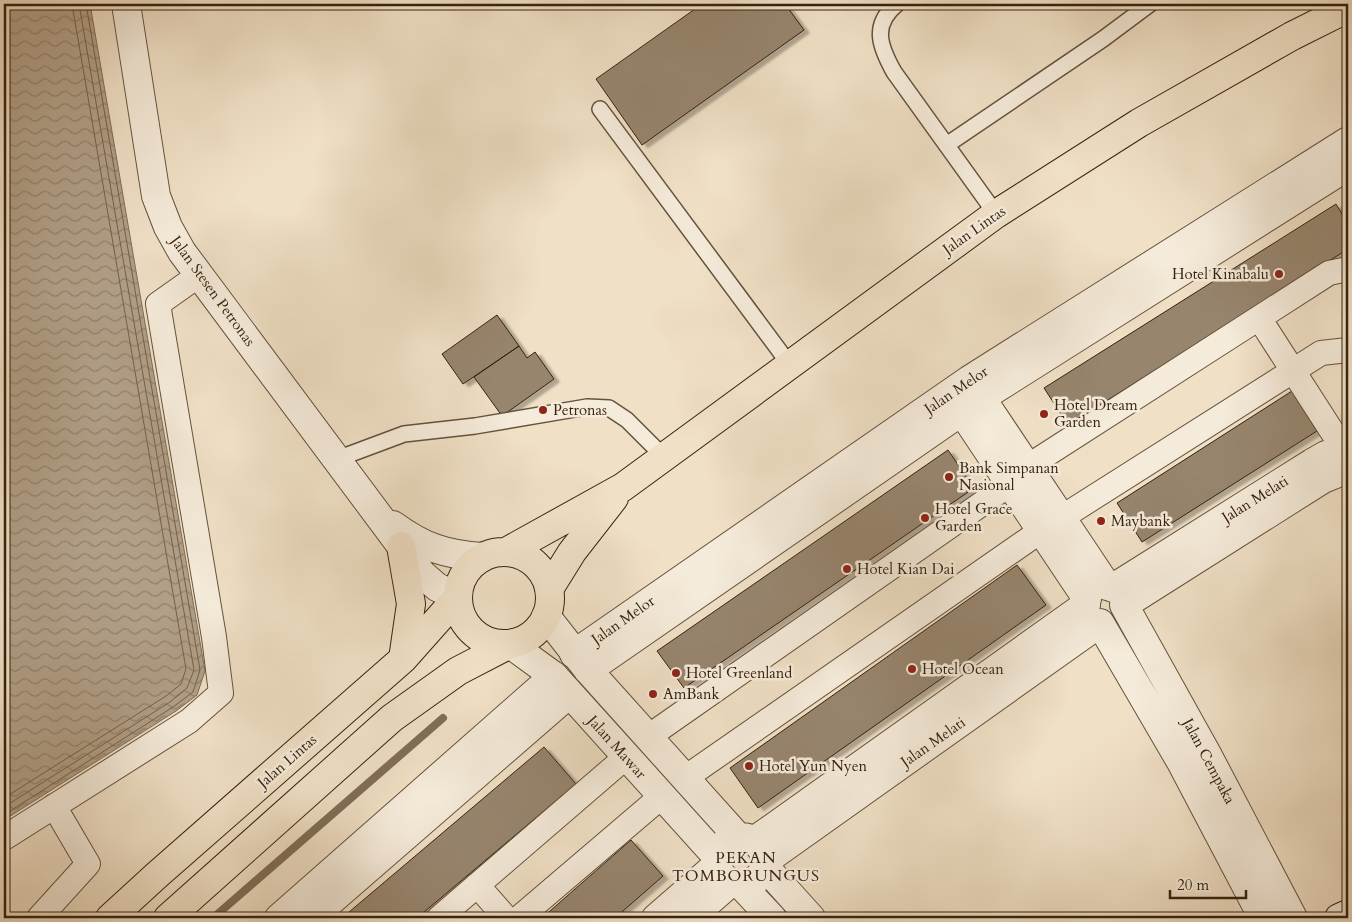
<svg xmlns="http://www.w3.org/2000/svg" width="1352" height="922" font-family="Cardo,serif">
<defs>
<pattern id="water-waves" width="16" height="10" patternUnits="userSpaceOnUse" patternTransform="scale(1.25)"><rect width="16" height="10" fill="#b19f87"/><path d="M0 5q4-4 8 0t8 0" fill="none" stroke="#91816d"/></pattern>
<filter id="shadow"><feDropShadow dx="5.5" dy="3" stdDeviation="1" flood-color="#0004"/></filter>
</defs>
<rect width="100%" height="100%" fill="#f0e0c6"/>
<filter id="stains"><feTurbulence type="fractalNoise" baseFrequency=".004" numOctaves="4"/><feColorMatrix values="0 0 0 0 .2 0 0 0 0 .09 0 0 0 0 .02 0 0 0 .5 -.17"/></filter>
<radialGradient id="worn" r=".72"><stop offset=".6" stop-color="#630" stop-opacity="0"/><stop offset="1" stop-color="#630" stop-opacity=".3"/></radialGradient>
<path fill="url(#water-waves)" stroke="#806d57" d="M 4,4 L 90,4 L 205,671 L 197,695 L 176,711 L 4,820 Z"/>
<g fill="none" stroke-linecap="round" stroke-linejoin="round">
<path stroke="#74604a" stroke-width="1" d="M 4,798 L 166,696 L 181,684 L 186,669 L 72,4
M 4,807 L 170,702 L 187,688 L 194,670 L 79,4
M 4,815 L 173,707 L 193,692 L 200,670 L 86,4"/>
<path stroke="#806d57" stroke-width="8" d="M 213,918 L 443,718"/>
</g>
<path fill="#97856e" stroke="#36220e" filter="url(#shadow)" d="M 702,4 L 785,4 L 804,30 L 642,145 L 596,79 Z
M 1336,204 L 1348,224 L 1348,249 L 1068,425 L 1044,388 Z
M 497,315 L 519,346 L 463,384 L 442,354 Z
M 519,346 L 527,358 L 535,352 L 554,379 L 502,416 L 474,377 Z
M 1292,391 L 1317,431 L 1142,542 L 1117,503 Z
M 948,450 L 974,488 L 684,688 L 657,651 Z
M 1017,565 L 1046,605 L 758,808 L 730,768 Z
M 544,747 L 576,784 L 417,918 L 342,918 Z
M 631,840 L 663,876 L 615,918 L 542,918 Z"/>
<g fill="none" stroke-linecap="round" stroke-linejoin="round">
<g stroke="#64523c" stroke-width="18">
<path id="service" d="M 897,4 C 871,25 880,47 894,72 L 996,214
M 600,109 L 790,365
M 948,144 L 1103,39 L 1150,4
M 337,459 L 404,434 L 475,426 L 587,407 L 609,408 L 627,420 L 664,457"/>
</g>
<g stroke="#64523c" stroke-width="26">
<path id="pedestrian" d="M 1259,318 L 1344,450
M 1027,467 L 1329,273 L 1348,269
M 1061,518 L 1321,353 L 1348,350
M 648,737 L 1010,484
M 685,778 L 1042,530
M 4,838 L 189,721 L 221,693 L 214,637 L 158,304 L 199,275
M 477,885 L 506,918
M 39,918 L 88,864 L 54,806
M 439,918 L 626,757
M 519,918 L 662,796"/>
</g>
<g stroke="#64523c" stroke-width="30">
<path id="minor" d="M 126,4 L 156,196 L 168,227 L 182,252 L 422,574 L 437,587 L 458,597
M 972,384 L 1107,586
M 952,397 L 1087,599
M 393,525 C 423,547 446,555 483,557
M 1113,588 L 1312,463 L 1326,455 L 1348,449
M 574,654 L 969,380 L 1348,141
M 588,670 L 981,398 L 1348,166
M 754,841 L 1086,605
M 765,861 L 1100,623 L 1181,762 L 1263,918
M 279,918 L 554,676
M 311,918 L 569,694
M 656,918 L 718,864
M 690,918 L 731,882
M 1293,918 L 1207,754 L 1124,605 L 1323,479 L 1348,469"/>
</g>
<g stroke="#64523c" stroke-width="30">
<path id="tertiary" d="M 546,616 L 588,670 L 738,837
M 510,644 L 554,676 L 718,858
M717 861a24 24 0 1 1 48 0a24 24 0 1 1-48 0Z
M 765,867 L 811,918
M 741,885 L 772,918"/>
</g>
<g stroke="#36220e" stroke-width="30">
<path id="secondary" d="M 1339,918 L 1348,914"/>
</g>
<g stroke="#36220e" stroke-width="30">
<path id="primary" d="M 401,546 L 411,604 L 403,659
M 506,552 L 623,487 L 996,214 L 1139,123 L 1292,36 L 1348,8
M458 598a46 46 0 1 1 92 0a46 46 0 1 1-92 0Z
M 549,589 L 572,552 L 614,498
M 110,918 L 157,875 L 403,659 L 458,597
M 168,918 L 392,718 L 458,671 L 510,644"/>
</g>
<use href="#service" stroke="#f5ebda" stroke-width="15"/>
<use href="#pedestrian" stroke="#f5ebda" stroke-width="24"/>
<use href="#minor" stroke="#f5ebda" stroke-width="28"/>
<use href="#tertiary" stroke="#f5ebda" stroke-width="28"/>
<use href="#secondary" stroke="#f5ebda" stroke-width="28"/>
<use href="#primary" stroke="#f0e0c6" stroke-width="28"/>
</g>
<g fill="#8f2418" stroke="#f5ebda" stroke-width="2">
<circle cx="1279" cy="274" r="5"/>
<circle cx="543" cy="410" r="5"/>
<circle cx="1044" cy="414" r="5"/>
<circle cx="949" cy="477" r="5"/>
<circle cx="925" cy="518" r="5"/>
<circle cx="1101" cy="521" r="5"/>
<circle cx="847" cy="569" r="5"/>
<circle cx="912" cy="669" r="5"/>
<circle cx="676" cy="673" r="5"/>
<circle cx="653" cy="694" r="5"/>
<circle cx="749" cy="766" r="5"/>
</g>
<g text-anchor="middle" stroke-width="5" stroke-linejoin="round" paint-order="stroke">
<g font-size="15" fill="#36220e" stroke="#f5ebda">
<text transform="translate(974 230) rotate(-35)" y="5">Jalan Lintas</text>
<text transform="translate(213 291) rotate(54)" y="5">Jalan Stesen Petronas</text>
<text transform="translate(956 390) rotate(-34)" y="5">Jalan Melor</text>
<text transform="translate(1255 499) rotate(-32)" y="5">Jalan Melati</text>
<text transform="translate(623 620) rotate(-35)" y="5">Jalan Melor</text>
<text transform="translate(933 742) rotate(-35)" y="5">Jalan Melati</text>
<text transform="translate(617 747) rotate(48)" y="5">Jalan Mawar</text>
<text transform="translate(287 761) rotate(-41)" y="5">Jalan Lintas</text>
<text transform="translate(1209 761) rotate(62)" y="5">Jalan Cempaka</text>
</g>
<g font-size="15" fill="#36220e" stroke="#f5ebda" text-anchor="start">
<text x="1269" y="279" text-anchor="end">Hotel Kinabalu</text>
<text x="1054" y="410">Hotel Dream<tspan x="1054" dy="17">Garden</tspan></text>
<text x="553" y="415">Petronas</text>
<text x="959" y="473">Bank Simpanan<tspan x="959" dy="17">Nasional</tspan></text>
<text x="935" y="514">Hotel Grace<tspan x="935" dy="17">Garden</tspan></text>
<text x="1111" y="526">Maybank</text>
<text x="857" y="574">Hotel Kian Dai</text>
<text x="922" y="674">Hotel Ocean</text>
<text x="686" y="678">Hotel Greenland</text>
<text x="663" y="699">AmBank</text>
<text x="759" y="771">Hotel Yun Nyen</text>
</g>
<g font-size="16" letter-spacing="1" fill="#36220e" stroke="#f5ebda">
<text x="746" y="863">PEKAN<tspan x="746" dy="18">TOMBORUNGUS</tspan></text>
</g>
</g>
<rect width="1352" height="922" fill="none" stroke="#f0e0c6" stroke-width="20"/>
<rect x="5" y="5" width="1342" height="912" fill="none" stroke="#36220e" stroke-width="2.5"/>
<rect x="10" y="10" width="1332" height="902" fill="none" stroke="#36220e"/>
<path d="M1170 890v8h76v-8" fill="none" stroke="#36220e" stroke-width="2.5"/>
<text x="1177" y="890" font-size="15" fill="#36220e" stroke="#f5ebda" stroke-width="4" paint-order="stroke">20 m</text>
<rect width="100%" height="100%" filter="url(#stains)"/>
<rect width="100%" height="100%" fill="url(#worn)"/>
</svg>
